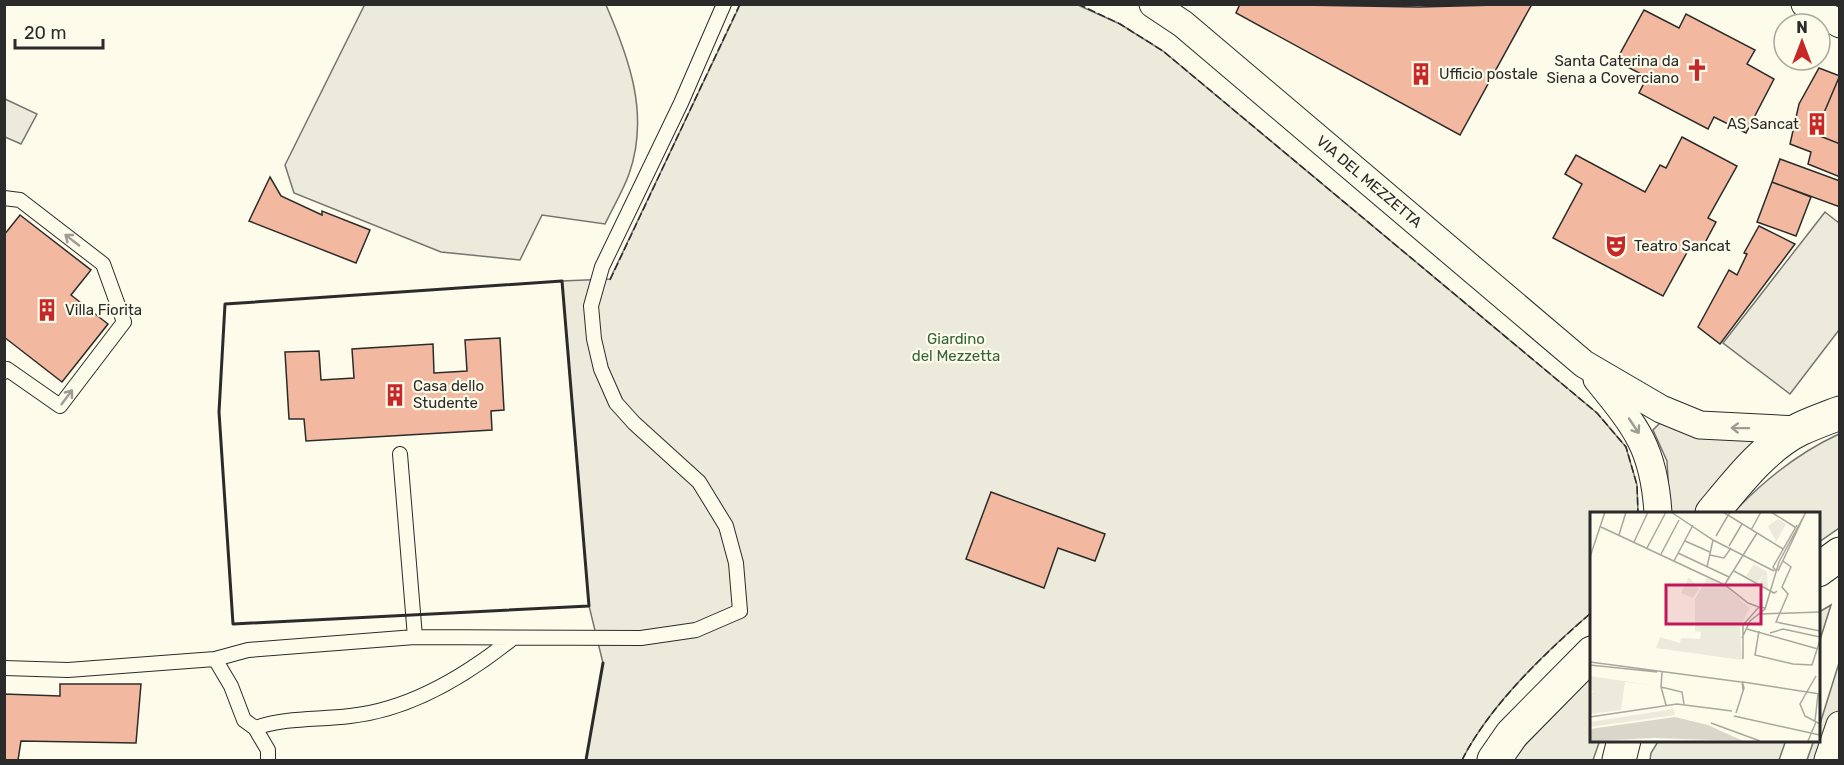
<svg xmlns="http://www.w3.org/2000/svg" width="1844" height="765" font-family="Rubik,sans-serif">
<rect width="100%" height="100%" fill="#fdfbea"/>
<path fill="#ecebdb" stroke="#74746e" stroke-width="1.5" d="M 365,4 L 606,5 C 629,58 650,115 629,174 C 623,191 613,207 605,224 L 542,215 L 520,260 L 441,252 L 294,193 L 285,165 Z
M 740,5 L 1078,5 L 1120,24 L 1163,51 L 1597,413 L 1626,447 L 1637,485 L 1638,513 L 1592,513 L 1592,612 C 1545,652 1490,705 1462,760 L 586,760 L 603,663 L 589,606 L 562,281 L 610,279 Z
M 5,99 L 37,114 L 21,144 L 5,137 Z
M 1825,212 L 1839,223 L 1839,330 L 1790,394 L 1723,343 Z
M 1660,423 L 1759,436 L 1697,513 L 1670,513 L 1667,461 L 1653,430 Z
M 1839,434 L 1839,528 L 1819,542 L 1818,513 L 1733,513 C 1764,480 1798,453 1839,434 Z
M 1831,605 L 1819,643 L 1819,612 Z
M 1592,676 L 1592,740 L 1600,740 L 1593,760 L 1514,760 L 1525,745 Z
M 1659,740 L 1786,740 L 1779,760 L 1650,760 L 1651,753 Z"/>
<path fill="#eceadb" stroke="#74746e" stroke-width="1.5" d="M 1839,663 L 1839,716 L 1825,760 L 1807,760 L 1814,740 L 1818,740 L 1819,727 Z"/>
<path fill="#f2b8a0" stroke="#2b2b2b" stroke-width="1.5" d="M 1240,4 L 1419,7 L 1532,4 L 1460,135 L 1236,13 Z
M 1644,10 L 1679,28 L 1686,14 L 1755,50 L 1747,64 L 1774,79 L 1746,133 L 1714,117 L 1708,129 L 1639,93 L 1647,77 L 1616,61 Z
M 1819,68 L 1840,76 L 1840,177 L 1808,164 L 1811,152 L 1790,144 L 1799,104 Z
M 1840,75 L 1840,144 L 1815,134 Z
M 1682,137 L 1737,166 L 1708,218 L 1716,222 L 1700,252 L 1690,247 L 1663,296 L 1553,238 L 1582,184 L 1565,174 L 1576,155 L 1645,192 L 1660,165 L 1666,168 Z
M 1780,159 L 1840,181 L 1840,207 L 1772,182 Z
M 270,177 L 281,196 L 322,215 L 322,211 L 370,230 L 356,263 L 249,221 Z
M 1772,182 L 1811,197 L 1796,236 L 1757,222 Z
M 20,215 L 91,270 L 71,295 L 108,324 L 62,382 L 4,337 L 4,235 Z
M 1759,226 L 1795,244 L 1720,344 L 1698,327 L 1729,270 L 1737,275 L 1747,254 L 1744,253 Z
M 500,338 L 504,410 L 491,411 L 492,430 L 306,441 L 304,419 L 289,419 L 285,352 L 319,351 L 321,380 L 354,378 L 352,349 L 433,344 L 434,373 L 467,371 L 465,340 Z
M 991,492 L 1105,534 L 1095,561 L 1058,548 L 1044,588 L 966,559 Z
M 60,684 L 141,684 L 136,743 L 21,741 L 18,760 L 4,760 L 4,694 L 60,696 Z"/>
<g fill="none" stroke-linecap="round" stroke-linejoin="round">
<g stroke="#2b2b2b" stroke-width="16">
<path id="service" d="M 4,198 L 20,200 L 103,264 L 124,322 L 60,406 L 7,369 L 4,372
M 400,454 L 415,637
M 215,659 L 231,686 L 244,720 L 255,728 L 268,750 L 268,760
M 4,668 L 68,670 L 215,659 L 248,650 L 415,637 L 641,638 L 696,630 L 740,611 L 736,563 L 726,526 L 699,482 L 634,423 L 616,403 L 601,369 L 594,339 L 591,306 L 602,267 L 681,103 L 724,4
M 255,728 C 287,717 317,720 350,716 C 409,710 467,675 513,638"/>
</g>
<g stroke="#2b2b2b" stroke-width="29">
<g id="minor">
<path id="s1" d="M 1153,4 L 1183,24 L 1584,364 L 1661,409 L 1700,425 L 1798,430"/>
<path d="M 1805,4 L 1840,24"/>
<path d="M 1597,379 C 1636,427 1654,448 1658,513"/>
<path d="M 1828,760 L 1840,725"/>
</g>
</g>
<g stroke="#2b2b2b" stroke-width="35">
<path id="secondary" d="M 1712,513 C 1737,483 1765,446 1800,429 C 1813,423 1827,418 1840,413
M 1818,570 L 1840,554
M 1494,760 L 1512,734 L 1592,653
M 1619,760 L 1624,740"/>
</g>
<use href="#service" stroke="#fdfbea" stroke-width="14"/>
<use href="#minor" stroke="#fdfbea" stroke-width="27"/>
<use href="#secondary" stroke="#fdfbea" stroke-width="33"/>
<path stroke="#2b2b2b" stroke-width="1.5" stroke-dasharray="8 3" stroke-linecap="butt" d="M 1078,4 L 1120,24 L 1163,51 L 1597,413 L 1626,447 L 1637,485 L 1638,513
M 610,280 L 740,4
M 1462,760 C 1490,705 1545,653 1592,612"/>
<path stroke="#2b2b2b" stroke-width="3" d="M 562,281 L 589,606 L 233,624 L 219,412 L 225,304 Z
M 586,760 L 603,663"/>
</g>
<defs><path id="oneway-shaft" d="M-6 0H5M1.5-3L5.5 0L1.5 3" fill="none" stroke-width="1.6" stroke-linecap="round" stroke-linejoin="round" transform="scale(1.5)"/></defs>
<g stroke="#9e9d94">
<use href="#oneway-shaft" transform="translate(72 240) rotate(-142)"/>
<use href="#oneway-shaft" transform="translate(67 397) rotate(-53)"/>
<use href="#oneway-shaft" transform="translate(1634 426) rotate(56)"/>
<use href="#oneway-shaft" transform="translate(1740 428) rotate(-179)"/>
</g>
<defs>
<g id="church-bare" transform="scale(1.8)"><path d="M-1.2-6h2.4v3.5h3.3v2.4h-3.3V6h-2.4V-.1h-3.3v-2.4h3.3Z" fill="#c62828" stroke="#fdfbea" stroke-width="2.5" paint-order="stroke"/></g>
<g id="building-bare" transform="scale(1.8)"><path d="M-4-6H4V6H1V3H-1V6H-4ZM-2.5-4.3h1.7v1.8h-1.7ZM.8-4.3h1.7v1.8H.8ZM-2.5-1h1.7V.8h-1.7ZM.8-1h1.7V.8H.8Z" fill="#c62828" stroke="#fdfbea" stroke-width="2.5" paint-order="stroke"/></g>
<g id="theatre-bare" transform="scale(1.8)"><path d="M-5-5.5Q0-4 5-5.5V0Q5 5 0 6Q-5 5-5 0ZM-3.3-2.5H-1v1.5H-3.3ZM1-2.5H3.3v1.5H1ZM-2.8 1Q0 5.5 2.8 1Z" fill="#c62828" stroke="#fdfbea" stroke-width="2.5" paint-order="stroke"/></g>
</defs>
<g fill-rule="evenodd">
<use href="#church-bare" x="1697" y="70"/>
<use href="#building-bare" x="1421" y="74"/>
<use href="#building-bare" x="1817" y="124"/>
<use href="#theatre-bare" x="1616" y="246"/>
<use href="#building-bare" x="47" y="310"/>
<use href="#building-bare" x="395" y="395"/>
</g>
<g text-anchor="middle" stroke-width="4.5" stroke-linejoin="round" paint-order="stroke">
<g font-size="15" fill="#2b2b2b" stroke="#fdfbea" text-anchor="start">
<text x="1679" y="66" text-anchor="end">Santa Caterina da<tspan x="1679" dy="17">Siena a Coverciano</tspan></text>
<text x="1439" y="79">Ufficio postale</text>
<text x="1799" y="129" text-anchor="end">AS Sancat</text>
<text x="1634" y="251">Teatro Sancat</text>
<text x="65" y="315">Villa Fiorita</text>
<text x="413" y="391">Casa dello<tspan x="413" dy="17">Studente</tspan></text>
</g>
<g font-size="15" fill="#2b2b2b" stroke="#fdfbea">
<text dy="5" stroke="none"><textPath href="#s1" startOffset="280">VIA DEL MEZZETTA</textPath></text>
</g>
<g font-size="15" fill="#34623c" stroke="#fdfbea">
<text x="956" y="344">Giardino<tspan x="956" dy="17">del Mezzetta</tspan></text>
</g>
</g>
<g transform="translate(1590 512)">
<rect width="230" height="230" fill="#fdfbea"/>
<path d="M 188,7 L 196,12 L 186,30 L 178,14 ZM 164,52 L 177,60 L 178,77 L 169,72 L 174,62 L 168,71 L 156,64 ZM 99,65 L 109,77 L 103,86 L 91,81 ZM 117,66 L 136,75 L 160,96 L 150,115 L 152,148 L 66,136 L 70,125 L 90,131 L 91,126 L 110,127 L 111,120 L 105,119 L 105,87 ZM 0,164 L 61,173 L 35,170 L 31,198 L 0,202 L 0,182 L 4,179 L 0,179 ZM 83,197 L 85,203 L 0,215 L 0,210 Z" fill="#ecebdb"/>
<path d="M 85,205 L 118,213 L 153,229 L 64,226 L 0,229 L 0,217 Z" fill="#d8d7c9"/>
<path fill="none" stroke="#a9a89e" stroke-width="1.5" d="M 81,0 L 123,28 L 184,59M 133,0 L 193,37M 181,0 L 205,15M 11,15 L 135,73 L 158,91 L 169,95M 161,18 L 171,0M 29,23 L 36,0M 126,24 L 140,0M 95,29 L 120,40M 44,30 L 58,0M 139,34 L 152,12M 57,36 L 76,0M 88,41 L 139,65M 71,42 L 89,8M 120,43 L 134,46 L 141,36M 0,45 L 15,0M 84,49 L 103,13M 193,49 L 201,55 L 192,75 L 198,82 L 186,110 L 230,119M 117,55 L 123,28M 144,59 L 184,81 L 187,79M 186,59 L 183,55 L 207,13M 188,59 L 214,4M 135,72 L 167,21M 171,102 L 230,100M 157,117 L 228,137M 169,119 L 165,143 L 203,152 L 222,153 L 230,128M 180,121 L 193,117 L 230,125M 152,126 L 160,109 L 175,97 L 189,50 L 216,0M 153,147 L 153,113 L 169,95 L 175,96M 0,150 L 151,170M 0,153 L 67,160M 72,160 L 71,175 L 76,193M 226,164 L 210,192 L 215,204 L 230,212M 153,170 L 230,182M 71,175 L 92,180 L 94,192M 146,201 L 154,176 L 152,169 L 153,178M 144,204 L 230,223M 0,205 L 87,192 L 142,199M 225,209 L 228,182M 121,211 L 170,229M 218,229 L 226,210"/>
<path fill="#c2185b" fill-opacity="0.15" stroke="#c2185b" stroke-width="3" d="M 76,73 L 171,73 L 171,112 L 76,112 Z"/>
<rect width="230" height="230" fill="none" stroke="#2b2b2b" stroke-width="3"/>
</g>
<rect width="1844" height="765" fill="none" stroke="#2b2b2b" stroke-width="12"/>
<g transform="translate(1802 42)"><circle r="28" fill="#fdfbea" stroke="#a9a89e" stroke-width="1.5"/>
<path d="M0-4.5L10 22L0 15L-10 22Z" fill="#c62828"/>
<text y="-9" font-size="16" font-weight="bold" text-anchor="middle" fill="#2b2b2b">N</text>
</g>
<path d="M15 39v9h88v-9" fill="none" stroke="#2b2b2b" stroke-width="3"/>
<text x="24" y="39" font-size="18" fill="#2b2b2b" stroke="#fdfbea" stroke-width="4.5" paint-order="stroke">20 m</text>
</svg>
